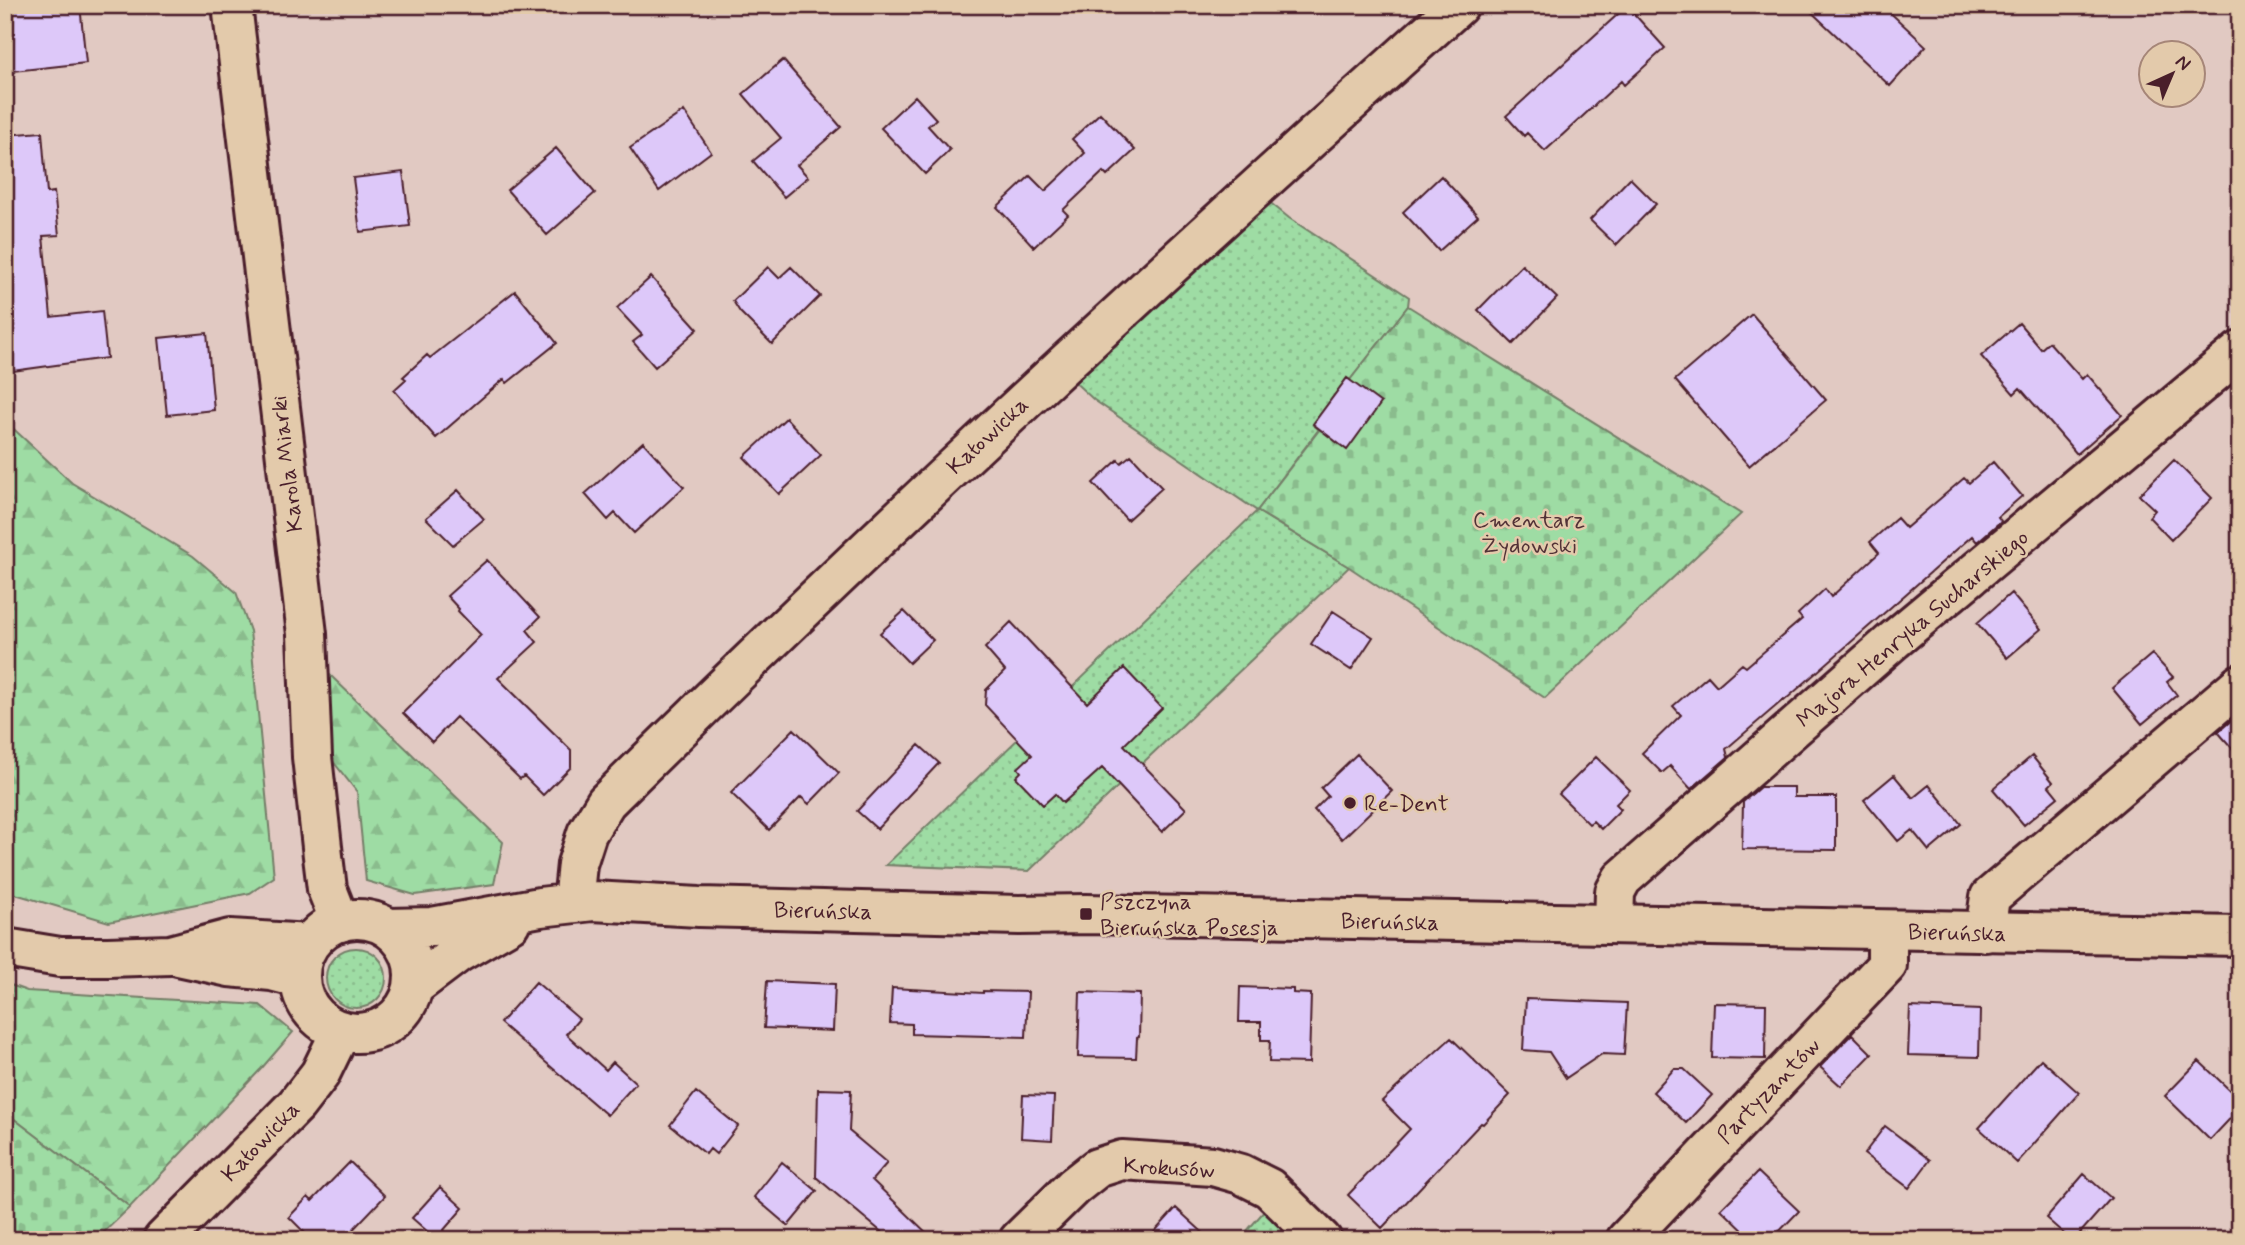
<svg xmlns="http://www.w3.org/2000/svg" width="2245" height="1245" font-family="Mynerve,sans-serif">
<defs>
<pattern id="grass-dots" width="8" height="8" patternUnits="userSpaceOnUse" patternTransform="scale(1.75)"><rect width="8" height="8" fill="#9edca4"/><path d="M2 2h.1M6 6h.1" fill="none" stroke="#8abc8d" stroke-width="1.8" stroke-linecap="round"/></pattern>
<pattern id="forest-firs" width="22" height="20" patternUnits="userSpaceOnUse" patternTransform="scale(1.75)"><rect width="22" height="20" fill="#9edca4"/><path d="M5 1l3.5 6h-7zM16 11l3.5 6h-7z" fill="#8abc8d"/></pattern>
<pattern id="cemetery-stones" width="16" height="16" patternUnits="userSpaceOnUse" patternTransform="scale(1.75)"><rect width="16" height="16" fill="#9edca4"/><path d="M2 7V4a2 2 0 0 1 4 0v3zM10 15v-3a2 2 0 0 1 4 0v3z" fill="#8abc8d"/></pattern>
</defs>
<rect width="100%" height="100%" fill="#e1c9c2"/>
<filter id="ink" filterUnits="userSpaceOnUse"><feTurbulence type="fractalNoise" baseFrequency=".0143" numOctaves="2"/><feDisplacementMap in="SourceGraphic" scale="14" xChannelSelector="R" yChannelSelector="G"/><feConvolveMatrix kernelMatrix="1 2 1 2 8 2 1 2 1" color-interpolation-filters="sRGB"/></filter>
<g filter="url(#ink)">
<path fill="url(#grass-dots)" stroke="#747e68" stroke-width="2" d="M 1262,196 L 1289,218 L 1409,297 L 1408,306 L 1350,380 L 1347,378 L 1313,425 L 1319,429 L 1257,511 L 1349,567 L 1029,871 L 886,865 L 1257,511 L 1094,400 L 1068,376 Z
M326 978a30 30 0 1 1 60 0a30 30 0 1 1-60 0Z
M 1266,1209 L 1299,1240 L 1239,1240 Z"/>
<path fill="url(#forest-firs)" stroke="#747e68" stroke-width="2" d="M 5,421 L 72,483 L 193,556 L 236,592 L 250,631 L 274,877 L 250,893 L 109,922 L 5,891 Z
M 329,674 L 503,842 L 494,884 L 415,895 L 366,881 L 357,792 L 328,755 Z
M 5,983 L 27,991 L 260,1005 L 293,1032 L 261,1069 L 130,1207 L 5,1112 Z"/>
<path fill="url(#cemetery-stones)" stroke="#747e68" stroke-width="2" d="M 1408,306 L 1741,514 L 1545,698 L 1349,567 L 1257,511 L 1319,430 L 1313,424 L 1347,378 L 1350,380 Z
M 5,1112 L 130,1207 L 96,1240 L 5,1240 Z"/>
<path fill="#ddc8f9" stroke="#4a1f2b" stroke-width="2" d="M 53,5 L 80,5 L 86,63 L 5,72 L 5,10 Z
M 1804,5 L 1882,5 L 1926,46 L 1890,86 Z
M 1627,6 L 1665,48 L 1624,85 L 1621,81 L 1545,151 L 1527,133 L 1524,136 L 1506,116 Z
M 783,60 L 841,127 L 797,165 L 808,177 L 784,197 L 753,161 L 781,138 L 743,94 Z
M 915,96 L 936,119 L 928,126 L 950,150 L 925,174 L 881,128 Z
M 684,111 L 711,152 L 659,191 L 630,148 Z
M 1100,113 L 1135,150 L 1107,176 L 1103,172 L 1063,210 L 1068,215 L 1034,247 L 997,207 L 1030,176 L 1045,191 L 1085,153 L 1072,139 Z
M 42,132 L 47,193 L 54,192 L 59,235 L 43,236 L 51,317 L 102,311 L 107,358 L 5,372 L 5,135 Z
M 556,148 L 595,193 L 547,235 L 507,190 Z
M 403,172 L 410,226 L 360,232 L 353,178 Z
M 1441,176 L 1478,216 L 1439,251 L 1403,212 Z
M 1630,178 L 1656,204 L 1616,245 L 1590,220 Z
M 1522,265 L 1557,298 L 1513,344 L 1478,310 Z
M 768,267 L 779,278 L 791,267 L 820,296 L 772,344 L 740,312 L 733,301 Z
M 651,277 L 698,329 L 655,367 L 633,342 L 642,335 L 617,308 Z
M 515,291 L 557,343 L 507,383 L 504,379 L 436,438 L 394,390 L 406,379 L 403,377 L 427,355 L 430,358 Z
M 1752,314 L 1826,400 L 1749,466 L 1675,380 Z
M 2019,323 L 2041,349 L 2049,342 L 2082,379 L 2087,374 L 2122,415 L 2077,454 L 2020,388 L 2014,394 L 1981,356 Z
M 207,333 L 214,410 L 167,415 L 159,338 Z
M 1347,378 L 1381,403 L 1347,450 L 1313,424 Z
M 786,418 L 821,455 L 779,494 L 744,457 Z
M 643,442 L 684,487 L 634,533 L 615,513 L 608,520 L 585,494 Z
M 1131,455 L 1162,488 L 1127,520 L 1093,483 L 1118,460 L 1121,463 Z
M 2174,460 L 2212,498 L 2171,540 L 2149,517 L 2155,510 L 2139,495 Z
M 1993,462 L 2022,496 L 1998,517 L 2001,521 L 1977,542 L 1972,536 L 1784,701 L 1783,700 L 1726,749 L 1728,757 L 1691,789 L 1670,766 L 1662,773 L 1642,753 L 1681,715 L 1673,706 L 1708,676 L 1717,686 L 1742,664 L 1746,667 L 1802,619 L 1798,614 L 1825,589 L 1831,597 L 1879,553 L 1870,542 L 1897,518 L 1906,528 L 1964,478 L 1969,483 Z
M 458,490 L 484,519 L 453,545 L 426,518 Z
M 487,560 L 540,617 L 527,630 L 537,642 L 498,678 L 571,750 L 571,767 L 543,795 L 524,776 L 520,779 L 456,717 L 432,742 L 403,713 L 481,635 L 458,611 L 459,609 L 447,596 Z
M 2011,593 L 2041,629 L 2007,658 L 1977,623 Z
M 904,611 L 933,640 L 909,663 L 880,633 Z
M 1333,611 L 1373,637 L 1351,670 L 1311,644 Z
M 1011,622 L 1087,703 L 1124,668 L 1162,708 L 1124,745 L 1186,809 L 1162,832 L 1102,768 L 1063,803 L 1055,794 L 1043,805 L 1016,777 L 1021,772 L 1018,768 L 1032,755 L 985,705 L 986,690 L 1005,671 L 985,648 Z
M 2152,654 L 2173,677 L 2167,682 L 2177,695 L 2142,724 L 2112,688 Z
M 2240,713 L 2240,757 L 2218,732 Z
M 794,729 L 839,773 L 809,804 L 801,797 L 769,830 L 731,793 Z
M 919,745 L 939,763 L 877,829 L 857,811 Z
M 1357,754 L 1392,791 L 1342,839 L 1314,810 L 1328,796 L 1321,788 Z
M 2032,756 L 2053,782 L 2049,786 L 2058,797 L 2024,825 L 1993,789 Z
M 1596,757 L 1630,790 L 1616,804 L 1621,809 L 1601,829 L 1593,821 L 1589,824 L 1559,794 Z
M 1894,775 L 1913,798 L 1929,785 L 1961,824 L 1929,851 L 1912,830 L 1898,841 L 1864,800 Z
M 1760,787 L 1794,787 L 1794,797 L 1836,797 L 1836,850 L 1742,849 L 1743,802 Z
M 767,981 L 835,984 L 833,1031 L 764,1028 Z
M 536,982 L 579,1019 L 566,1034 L 606,1070 L 613,1062 L 636,1083 L 607,1115 L 500,1023 Z
M 1240,987 L 1293,989 L 1293,993 L 1311,994 L 1309,1063 L 1269,1062 L 1270,1040 L 1261,1040 L 1261,1022 L 1239,1022 Z
M 892,988 L 983,993 L 983,991 L 1028,992 L 1026,1037 L 912,1034 L 912,1024 L 890,1023 Z
M 1080,992 L 1140,994 L 1139,1037 L 1137,1038 L 1136,1058 L 1078,1057 Z
M 1526,999 L 1627,1003 L 1624,1055 L 1602,1054 L 1566,1078 L 1549,1052 L 1523,1050 Z
M 1714,1003 L 1766,1004 L 1765,1059 L 1712,1058 Z
M 1910,1007 L 1980,1010 L 1979,1057 L 1908,1055 Z
M 1852,1034 L 1872,1054 L 1841,1086 L 1820,1067 Z
M 1451,1038 L 1510,1095 L 1483,1124 L 1481,1123 L 1382,1228 L 1348,1195 L 1410,1129 L 1382,1101 Z
M 2041,1059 L 2079,1093 L 2017,1163 L 1979,1128 Z
M 2199,1061 L 2240,1100 L 2240,1108 L 2210,1140 L 2165,1096 Z
M 1674,1069 L 1684,1069 L 1712,1095 L 1686,1123 L 1653,1092 Z
M 818,1089 L 851,1090 L 849,1131 L 887,1163 L 872,1180 L 934,1240 L 891,1240 L 816,1177 Z
M 696,1092 L 738,1126 L 716,1154 L 710,1149 L 706,1154 L 670,1125 Z
M 1023,1095 L 1054,1096 L 1052,1140 L 1021,1138 Z
M 1885,1126 L 1930,1160 L 1909,1188 L 1864,1154 Z
M 350,1162 L 385,1196 L 343,1240 L 312,1240 L 289,1217 L 308,1197 L 312,1201 Z
M 782,1162 L 817,1191 L 788,1226 L 754,1197 Z
M 1758,1172 L 1799,1211 L 1771,1240 L 1753,1240 L 1721,1209 Z
M 2084,1174 L 2111,1198 L 2074,1240 L 2071,1240 L 2046,1218 Z
M 440,1187 L 463,1208 L 436,1239 L 412,1218 Z
M 1176,1208 L 1211,1240 L 1147,1240 Z"/>
<g fill="none" stroke-linecap="round" stroke-linejoin="round">
<g stroke="#4a1f2b" stroke-width="44">
<path id="street" d="M 232,5 L 307,634 L 312,757 L 323,856 L 327,889 L 340,922
M 1614,924 L 1615,892 L 1622,879 L 1894,640 L 2240,351
M 1985,932 L 1990,897 L 2240,684
M 1019,1240 L 1073,1187 L 1097,1168 L 1122,1160 L 1213,1166 L 1241,1174 L 1269,1188 L 1322,1240
M 1626,1240 L 1887,965 L 1887,931"/>
</g>
<g stroke="#4a1f2b" stroke-width="44">
<path id="secondary" d="M 573,903 L 577,864 L 587,833 L 606,802 C 883,528 1169,265 1459,5
M300 976a57 57 0 1 1 114 0a57 57 0 1 1-114 0Z
M 389,928 L 432,927 L 540,907 L 593,901 L 699,907 L 1019,915 L 1086,914 L 2240,936
M 5,948 L 60,957 L 108,957 L 170,955 L 230,939 L 309,944
M 178,956 L 229,967 L 272,971 L 299,978
M 413,987 L 458,953 L 510,923
M 163,1240 L 296,1105 L 320,1074 L 341,1031"/>
</g>
<use href="#street" stroke="#e3caab" stroke-width="38"/>
<use href="#secondary" stroke="#e3caab" stroke-width="38"/>
</g>
</g>
<g fill="#4a1f2b" stroke="#e3caab" stroke-width="2.5">
<circle cx="1350" cy="803" r="7"/>
<rect x="1079" y="907" width="14" height="14" rx="3.5"/>
</g>
<g text-anchor="middle" stroke-width="5" stroke-linejoin="round" paint-order="stroke">
<g font-size="23" fill="#4a1f2b" stroke="#e3caab">
<text transform="translate(987 435) rotate(-43)" y="8">Katowicka</text>
<text transform="translate(286 464) rotate(-97)" y="8">Karola Miarki</text>
<text transform="translate(1912 628) rotate(-40)" y="8">Majora Henryka Sucharskiego</text>
<text transform="translate(823 910) rotate(1)" y="8">Bieruńska</text>
<text transform="translate(1390 921) rotate(1)" y="8">Bieruńska</text>
<text transform="translate(1957 932) rotate(1)" y="8">Bieruńska</text>
<text transform="translate(1768 1090) rotate(-46)" y="8">Partyzantów</text>
<text transform="translate(260 1141) rotate(-46)" y="8">Katowicka</text>
<text transform="translate(1169 1167) rotate(3)" y="8">Krokusów</text>
</g>
<g font-size="23" fill="#523237" stroke="#e3caab">
<text x="1529" y="527">Cmentarz<tspan x="1529" dy="26">Żydowski</tspan></text>
</g>
<g font-size="23" fill="#4a1f2b" stroke="#e3caab" text-anchor="start">
<text x="1364" y="811">Re-Dent</text>
<text x="1100" y="909">Pszczyna<tspan x="1100" dy="26">Bieruńska Posesja</tspan></text>
</g>
</g>
<rect width="2245" height="1245" fill="none" stroke="#e3caab" stroke-width="28"/>
<rect x="14" y="14" width="2217" height="1217" fill="none" stroke="#4a1f2b" stroke-width="2.5" filter="url(#ink)"/>
<g transform="translate(2172 74) rotate(44)"><circle r="33" fill="#e3caab" stroke="#a68678" stroke-width="2"/>
<path d="M0-5L12 26L0 18L-12 26Z" fill="#4a1f2b"/>
<text y="-10" font-size="19" font-weight="bold" text-anchor="middle" fill="#4a1f2b">N</text>
</g>
</svg>
